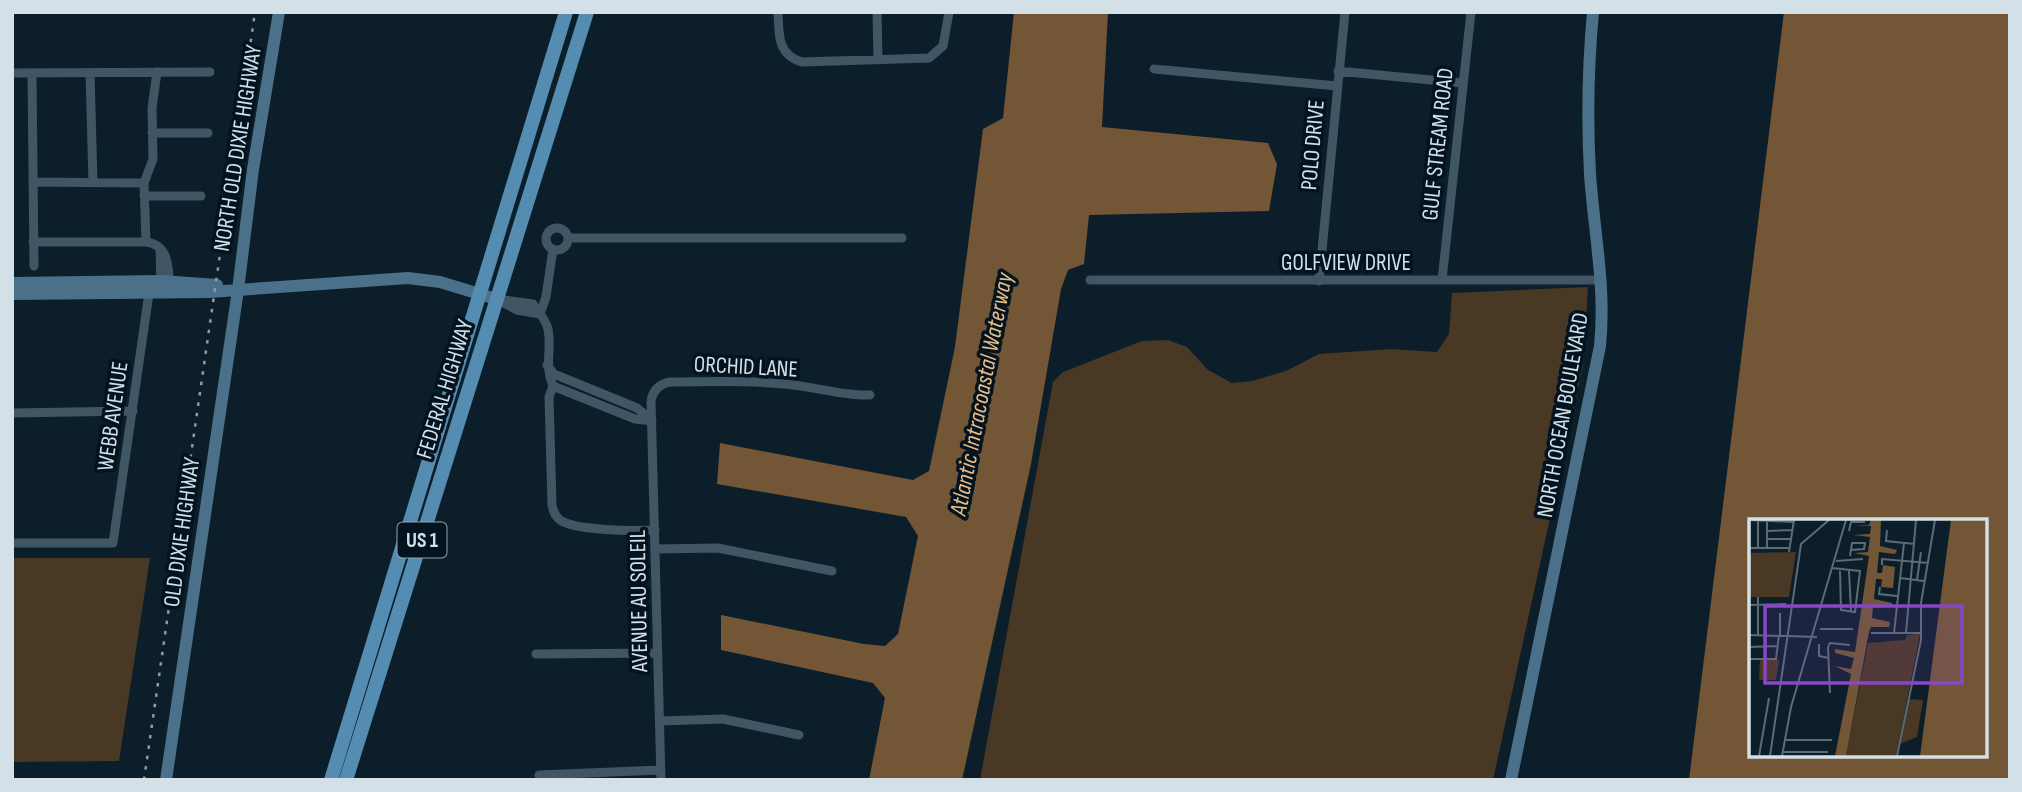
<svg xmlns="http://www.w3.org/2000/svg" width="2022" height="792" font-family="'Sofia Sans Condensed',sans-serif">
<rect width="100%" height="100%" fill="#0b1e2a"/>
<path fill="#493823" d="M 1588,287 L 1583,366 L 1493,780 L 980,780 L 1053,382 L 1063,372 L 1142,341 L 1168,340 L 1187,347 L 1208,370 L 1232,383 L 1252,381 L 1286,371 L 1319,354 L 1391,349 L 1437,352 L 1449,334 L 1452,293 Z
M 12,558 L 150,558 L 119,761 L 12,762 Z"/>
<path fill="#725635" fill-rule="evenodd" d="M 1014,12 L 1108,12 L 1102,127 L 1268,143 L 1277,164 L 1269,211 L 1089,215 L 1084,264 L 1068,270 L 1061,289 L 1031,464 L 962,780 L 869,780 L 885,698 L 873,683 L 721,650 L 721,615 L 864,644 L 885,646 L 898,634 L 918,536 L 906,517 L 717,484 L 720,443 L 913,480 L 929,471 L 955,347 L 983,129 L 1003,118 Z
M 1784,12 L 2010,12 L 2010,780 L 1689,780 ZM 1751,521 L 1985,521 L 1985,755 L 1751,755 Z"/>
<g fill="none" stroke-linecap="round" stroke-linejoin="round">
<path stroke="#415664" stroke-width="9" d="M 778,12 C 779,34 777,55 802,62 L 929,58 L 943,46 L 949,12
M 877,12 L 878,60
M 1154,69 L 1337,86
M 1338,71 L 1462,83
M 157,72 L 152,108 L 153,159 L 144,183 L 146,242 C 170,245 168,269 170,287
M 12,73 L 210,72
M 32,73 L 34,266
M 90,73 L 93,183
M 152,133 L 208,133
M 33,182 L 144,183
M 144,196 L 201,196
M546 239a11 11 0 1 1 22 0a11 11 0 1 1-22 0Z
M 568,238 L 902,238
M 33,242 L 146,242
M 160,248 L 161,285
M 1090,280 L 1602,280
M 1442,280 L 1471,12
M 1319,281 L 1345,12
M 496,299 L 533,304 C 538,311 546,320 548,329 C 552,349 544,366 553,386 L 635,419 L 652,421
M 502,302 L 517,310 L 540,314
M 540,314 L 546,297 L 553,249
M 547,365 L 554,374 L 637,408 L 651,420
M 553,386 L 549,397 L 552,505 C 553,511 555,516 560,520 C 576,531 635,531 655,530
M 12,413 L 133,411
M 12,543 L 113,543 L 149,293
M 655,549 L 718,548 L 832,571
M 536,654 L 658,653
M 660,721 L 723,719 L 799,735
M 539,775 L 661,770
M 661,780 L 651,401 C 653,390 659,384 670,382 C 708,382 746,380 784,384 C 813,386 841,396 870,395"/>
<path stroke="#4b718a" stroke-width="12" d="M 12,283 L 161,281 L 217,285
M 12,294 L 209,292 L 408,278 L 440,282 L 496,299
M 166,780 L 238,290 L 253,169 L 279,12
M 1511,780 L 1600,346 C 1606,288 1594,232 1590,174 C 1587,120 1588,66 1593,12"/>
<path stroke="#548db1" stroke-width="14" d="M 331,780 L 566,12
M 346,780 L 587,12"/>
<path stroke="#8e9da6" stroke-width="2.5" stroke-dasharray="3.5 7" stroke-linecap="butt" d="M 144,780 L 255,12"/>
</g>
<g text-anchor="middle" stroke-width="7" stroke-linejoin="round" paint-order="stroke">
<rect fill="#031420" stroke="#95a3ac" stroke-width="2" x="397.5" y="522.5" width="49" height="35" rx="5"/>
<g font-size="21" font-weight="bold" fill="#d4e0e8">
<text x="422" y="547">US 1</text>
</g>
<g font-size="23" fill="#d4e0e8" stroke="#031420">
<text transform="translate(1437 144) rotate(-84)" y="8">GULF STREAM ROAD</text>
<text transform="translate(1312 145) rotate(-85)" y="8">POLO DRIVE</text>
<text transform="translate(237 148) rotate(-81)" y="8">NORTH OLD DIXIE HIGHWAY</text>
<text x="1346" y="270">GOLFVIEW DRIVE</text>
<text transform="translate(746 366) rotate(3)" y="8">ORCHID LANE</text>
<text transform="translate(444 389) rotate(-73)" y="8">FEDERAL HIGHWAY</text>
<text transform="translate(1562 415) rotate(-80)" y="8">NORTH OCEAN BOULEVARD</text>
<text transform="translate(112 416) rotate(-82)" y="8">WEBB AVENUE</text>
<text transform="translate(181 532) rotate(-82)" y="8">OLD DIXIE HIGHWAY</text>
<text transform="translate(638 601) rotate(-91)" y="8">AVENUE AU SOLEIL</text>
</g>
<g font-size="24" font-style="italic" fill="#ecbc84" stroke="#031420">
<text transform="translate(981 394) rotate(-79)" y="8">Atlantic Intracoastal Waterway</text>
</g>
</g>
<g transform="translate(1749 519)">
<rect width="238" height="238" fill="#0b1e2a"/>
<path d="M 47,33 L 40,78 L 0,78 L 0,34 ZM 171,115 L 147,237 L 97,237 L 119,124 L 156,121 L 158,116 ZM 11,141 L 30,141 L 27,161 L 10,161 ZM 160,180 L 174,181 L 168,218 L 151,225 Z" fill="#493823"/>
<path d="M 122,1 L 132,1 L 131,27 L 148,31 L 146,35 L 130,33 L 128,54 L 133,54 L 134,46 L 146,48 L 144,69 L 132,68 L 133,60 L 127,60 L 125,80 L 143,84 L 142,88 L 124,87 L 123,99 L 141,103 L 140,108 L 122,108 L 120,113 L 97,237 L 86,237 L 102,155 L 86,147 L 102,150 L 105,139 L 86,134 L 86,130 L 106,133 L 120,37 L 105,34 L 119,33 L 121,18 L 104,16 L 121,15 L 122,7 L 106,6 L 120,6 ZM 202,1 L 238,1 L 238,237 L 171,237 Z" fill="#725635"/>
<path fill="none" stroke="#5b6c76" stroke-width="2" d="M 0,1 L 45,3M 9,1 L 9,29M 18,3 L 18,29M 138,11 L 137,22 L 166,25M 18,12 L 43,11M 100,12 L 102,3 L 116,3M 18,20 L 42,20M 0,29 L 41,29M 40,33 L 45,1M 101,37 L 103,24 L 116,24 L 115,30 L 102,31M 87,42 L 114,40M 133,46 L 133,40 L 180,44M 83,49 L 111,52 L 106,93 L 92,91 L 91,52M 100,52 L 102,93M 151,59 L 175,62M 168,61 L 172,33M 131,68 L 130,75 L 148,77M 9,78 L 9,116M 0,86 L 37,85M 31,94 L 31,116M 71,110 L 104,110M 122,114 L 172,114M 145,114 L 155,24M 157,114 L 167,1M 0,116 L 68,118M 70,125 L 70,137 L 80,139M 0,128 L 29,127M 79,128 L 81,174M 79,128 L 81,124 L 101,126M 0,140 L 27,140 L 30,116M 36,221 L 83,221M 34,233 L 79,233M 10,237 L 20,179M 21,237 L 52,25 L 80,1M 33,237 L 42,188 L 97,1M 148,237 L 172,121 L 172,84 L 186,1"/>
<path fill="#8847c5" fill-opacity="0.15" stroke="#8847c5" stroke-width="3.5" d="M 16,87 L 213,87 L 213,164 L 16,164 Z"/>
<rect width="238" height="238" fill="none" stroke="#d4e0e8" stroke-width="3.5"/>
</g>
<rect width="2022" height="792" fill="none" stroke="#d4e0e8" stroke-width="28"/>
</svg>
